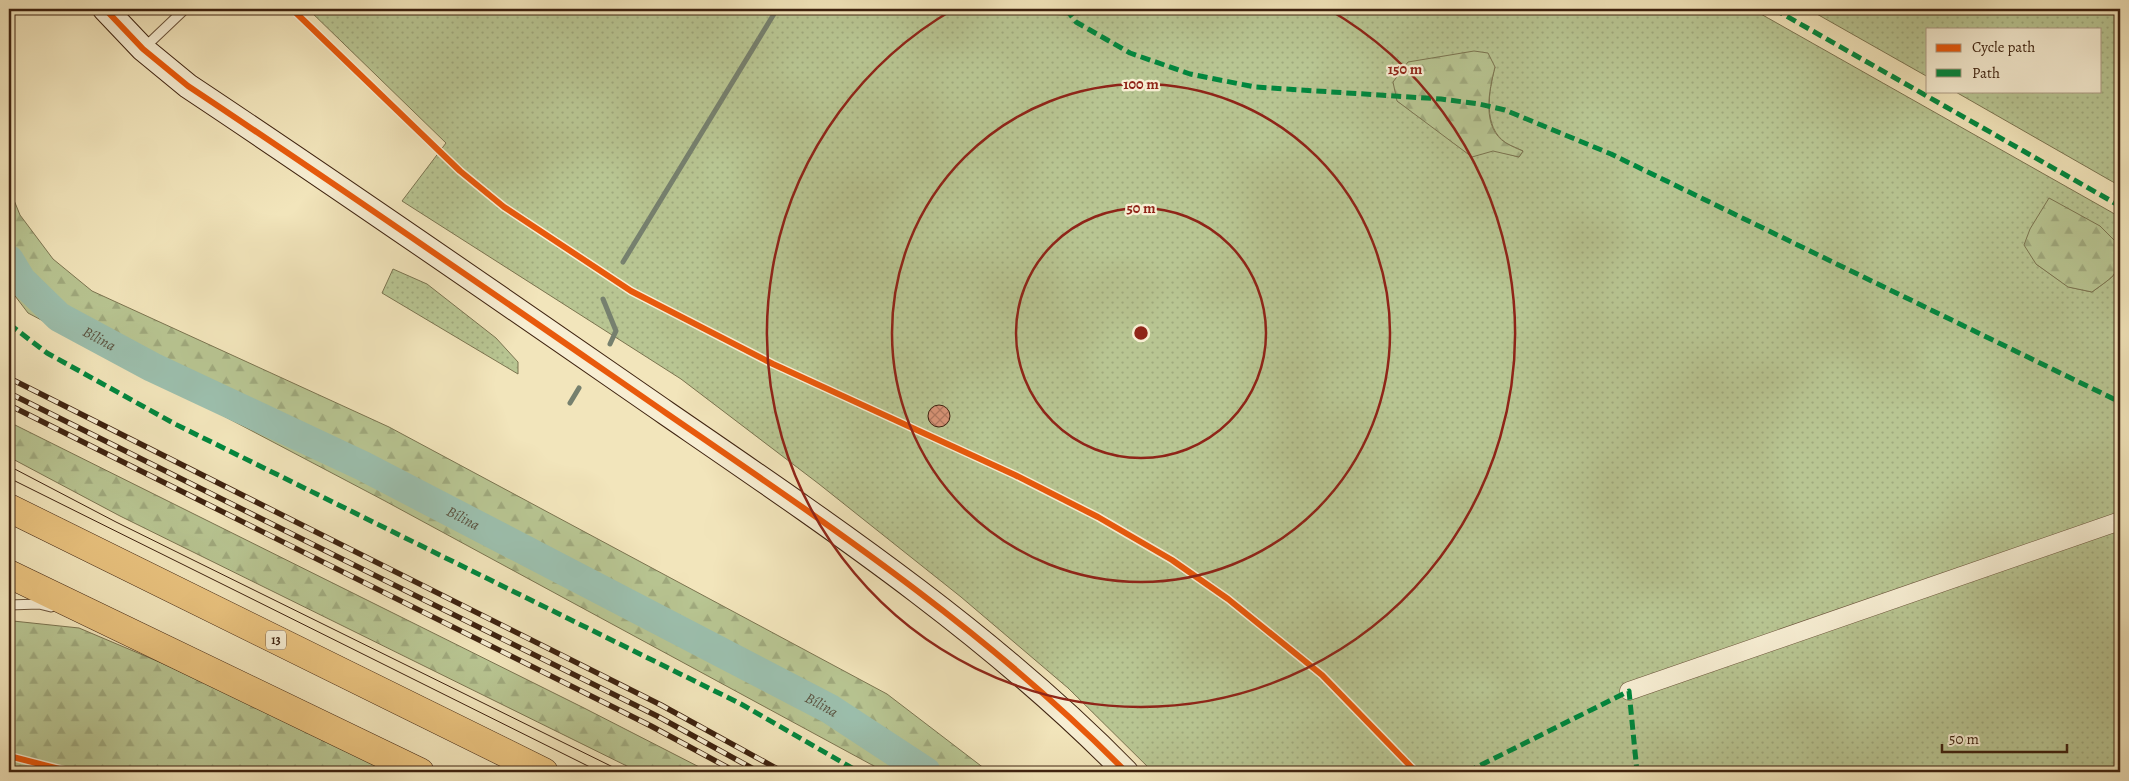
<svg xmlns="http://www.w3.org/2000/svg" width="2129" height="781" font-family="Alegreya,serif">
<defs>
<pattern id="grass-dots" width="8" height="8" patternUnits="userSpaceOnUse" patternTransform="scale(1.25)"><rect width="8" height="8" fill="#b8c592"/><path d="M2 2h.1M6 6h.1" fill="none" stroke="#9fa97d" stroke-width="1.8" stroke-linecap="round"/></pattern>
<pattern id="forest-firs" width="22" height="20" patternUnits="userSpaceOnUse" patternTransform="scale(1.25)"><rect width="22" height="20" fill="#b8c592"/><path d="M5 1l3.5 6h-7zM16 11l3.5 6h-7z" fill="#9fa97d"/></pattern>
<pattern id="building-cross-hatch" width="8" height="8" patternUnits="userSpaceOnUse" patternTransform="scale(1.25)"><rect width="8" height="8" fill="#d89477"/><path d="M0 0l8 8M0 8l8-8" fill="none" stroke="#b17860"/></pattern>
</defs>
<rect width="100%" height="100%" fill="#f2e5bb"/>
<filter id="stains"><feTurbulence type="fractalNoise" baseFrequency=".004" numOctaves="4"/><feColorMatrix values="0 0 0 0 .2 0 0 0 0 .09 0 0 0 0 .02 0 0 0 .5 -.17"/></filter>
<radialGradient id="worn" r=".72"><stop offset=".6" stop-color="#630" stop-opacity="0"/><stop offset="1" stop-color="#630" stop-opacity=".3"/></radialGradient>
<path fill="url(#grass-dots)" stroke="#7b7450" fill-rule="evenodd" d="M 308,9 L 1031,9 C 1050,17 1089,17 1108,9 L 1752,9 L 2120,217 L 2120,246 L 2100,226 L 2036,264 L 2069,287 L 2092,292 L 2112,277 L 2120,266 L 2120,772 L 1153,772 L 1068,688 L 961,597 L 819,484 L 681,379 L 402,201 L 446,143 ZM 1495,67 C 1489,90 1482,127 1506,143 C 1511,146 1517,148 1523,151 L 1519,157 C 1475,146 1435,127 1397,101 Z
M 1808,9 L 2120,9 L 2120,186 L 1954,91 L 2100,91 L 2100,29 L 1928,29 L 1928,77 Z
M 393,269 L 427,284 L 496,338 L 518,362 L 518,374 L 382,293 Z"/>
<path fill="url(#forest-firs)" stroke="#7b7450" d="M 1474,51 L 1488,53 L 1495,67 C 1489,90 1481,128 1506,143 C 1511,146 1518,149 1523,151 L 1519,157 L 1493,151 L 1472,157 L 1397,101 L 1393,82 L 1408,62 Z
M 9,188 L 20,215 L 53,259 L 92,291 L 389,427 L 887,694 L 989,772 L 885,772 L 385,501 L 28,313 L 9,288 Z
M 2049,198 L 2100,226 L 2120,246 C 2120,275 2115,275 2092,292 L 2068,287 L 2036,264 L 2024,245 L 2030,229 Z
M 9,422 L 584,708 L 709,772 L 639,772 L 120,516 L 9,457 Z
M 13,621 L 79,628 L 164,664 L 395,772 L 9,772 L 9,623 Z"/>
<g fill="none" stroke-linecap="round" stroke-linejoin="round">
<path stroke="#76806e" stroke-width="5" d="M 623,262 L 777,9
M 603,299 L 616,331 L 610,344
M 570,403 L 579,388"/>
<path stroke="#9cbfad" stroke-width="30" id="s1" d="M 9,260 L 21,280 L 59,317 L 152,367 L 363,466 L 830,709 L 926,772"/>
</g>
<path fill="url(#building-cross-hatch)" stroke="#3e220f" d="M928 416a11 11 0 1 1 22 0a11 11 0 1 1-22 0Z"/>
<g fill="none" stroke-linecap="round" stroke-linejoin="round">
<g stroke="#6b533a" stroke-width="11">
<path id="lane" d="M 144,48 L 185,9
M 9,605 L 39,604 L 51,607"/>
</g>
<g stroke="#6b533a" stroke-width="19">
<path id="street" d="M 1629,691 L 2120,521"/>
</g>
<g stroke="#3e220f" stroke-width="26">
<path id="secondary" d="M 105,9 L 143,49 L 188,86 C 349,193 507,303 666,413 C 826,523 990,633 1126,772"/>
</g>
<g stroke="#3e220f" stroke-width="29">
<path id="highway" d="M 9,508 L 544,772
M 9,574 L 420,772"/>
</g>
<use href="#lane" stroke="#f7eed3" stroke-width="9"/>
<use href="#street" stroke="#f7eed3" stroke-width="18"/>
<use href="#secondary" stroke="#f7eed3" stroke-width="24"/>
<use href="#highway" stroke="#e9c27e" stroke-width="28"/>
<path stroke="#3e220f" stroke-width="1" d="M 9,466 L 116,522 L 623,772
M 9,478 L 600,772"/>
<g stroke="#3e220f" stroke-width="5.5">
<path id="rail" d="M 9,378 L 661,705 L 783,772
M 9,393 L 657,716 L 759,772
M 9,405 L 651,726 L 736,772"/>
</g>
<use href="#rail" stroke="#f7eed3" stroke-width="4" stroke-dasharray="11" stroke-linecap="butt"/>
<path stroke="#00873e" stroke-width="5" stroke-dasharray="10 5" stroke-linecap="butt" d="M 1066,9 L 1076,22 L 1130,53 L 1190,74 L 1255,87 L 1441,99 L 1479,104 L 1505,110 L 1611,154 L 2120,402
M 1774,9 L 2120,206
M 9,324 L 47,353 L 175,424 L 741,704 L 859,772
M 1467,772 L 1629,691 L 1637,772"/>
<g stroke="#f7eed3" stroke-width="9">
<path id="cycleway" d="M 105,9 L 143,49 L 188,86 C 349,193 507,303 666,413 C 826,523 990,633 1126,772
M 292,9 L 460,171 L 504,207 L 631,291 L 773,364 L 1015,475 L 1098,517 L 1172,560 L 1228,599 L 1322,675 L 1416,772
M 9,756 L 71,772"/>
</g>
<use href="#cycleway" stroke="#e8590c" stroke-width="6"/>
</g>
<g fill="none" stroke="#8f2418" stroke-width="2.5">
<circle cx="1141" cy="333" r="125"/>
<circle cx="1141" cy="333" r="249"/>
<path d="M1328 9A374 374 0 1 1 954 9"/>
</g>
<g text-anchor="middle" stroke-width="4.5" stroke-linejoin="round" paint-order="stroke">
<rect fill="#f7eed3" stroke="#765f4a" stroke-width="1" x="266" y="630.5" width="20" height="19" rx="4"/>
<g font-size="12" font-weight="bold" fill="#3e220f">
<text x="276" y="644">13</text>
</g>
<g font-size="15" font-style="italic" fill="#5a513e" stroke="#f7eed3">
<text dy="5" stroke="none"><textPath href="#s1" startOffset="122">Bílina</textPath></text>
<text dy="5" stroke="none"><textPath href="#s1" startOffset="528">Bílina</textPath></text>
<text dy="5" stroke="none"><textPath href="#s1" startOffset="932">Bílina</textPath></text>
</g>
</g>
<circle cx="1141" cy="333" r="8" fill="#8f2418" stroke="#f7eed3" stroke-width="2.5"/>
<g font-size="15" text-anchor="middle" font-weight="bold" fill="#8f2418" stroke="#f7eed3" stroke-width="4.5" stroke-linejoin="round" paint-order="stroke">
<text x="1405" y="74">150 m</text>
<text x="1141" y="89">100 m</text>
<text x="1141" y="213">50 m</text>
</g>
<rect width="2129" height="781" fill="none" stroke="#f2e5bb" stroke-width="30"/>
<rect x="10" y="10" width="2109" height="761" fill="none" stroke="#3e220f" stroke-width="2.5"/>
<rect x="15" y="15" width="2099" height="751" fill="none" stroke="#3e220f"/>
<rect x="1926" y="28" width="175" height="65" fill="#f7eed3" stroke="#ad9c85"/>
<rect x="1936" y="44" width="25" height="8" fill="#e8590c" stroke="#ad9c85"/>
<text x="1972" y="52" font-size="15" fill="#3e220f">Cycle path</text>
<rect x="1936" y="69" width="25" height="8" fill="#00873e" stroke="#ad9c85"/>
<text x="1972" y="78" font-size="15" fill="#3e220f">Path</text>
<path d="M1942 744v8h125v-8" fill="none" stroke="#3e220f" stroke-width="2.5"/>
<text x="1949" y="744" font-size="15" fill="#3e220f" stroke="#f7eed3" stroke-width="4" paint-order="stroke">50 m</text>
<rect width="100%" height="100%" filter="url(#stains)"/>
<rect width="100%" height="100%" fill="url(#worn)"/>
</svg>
